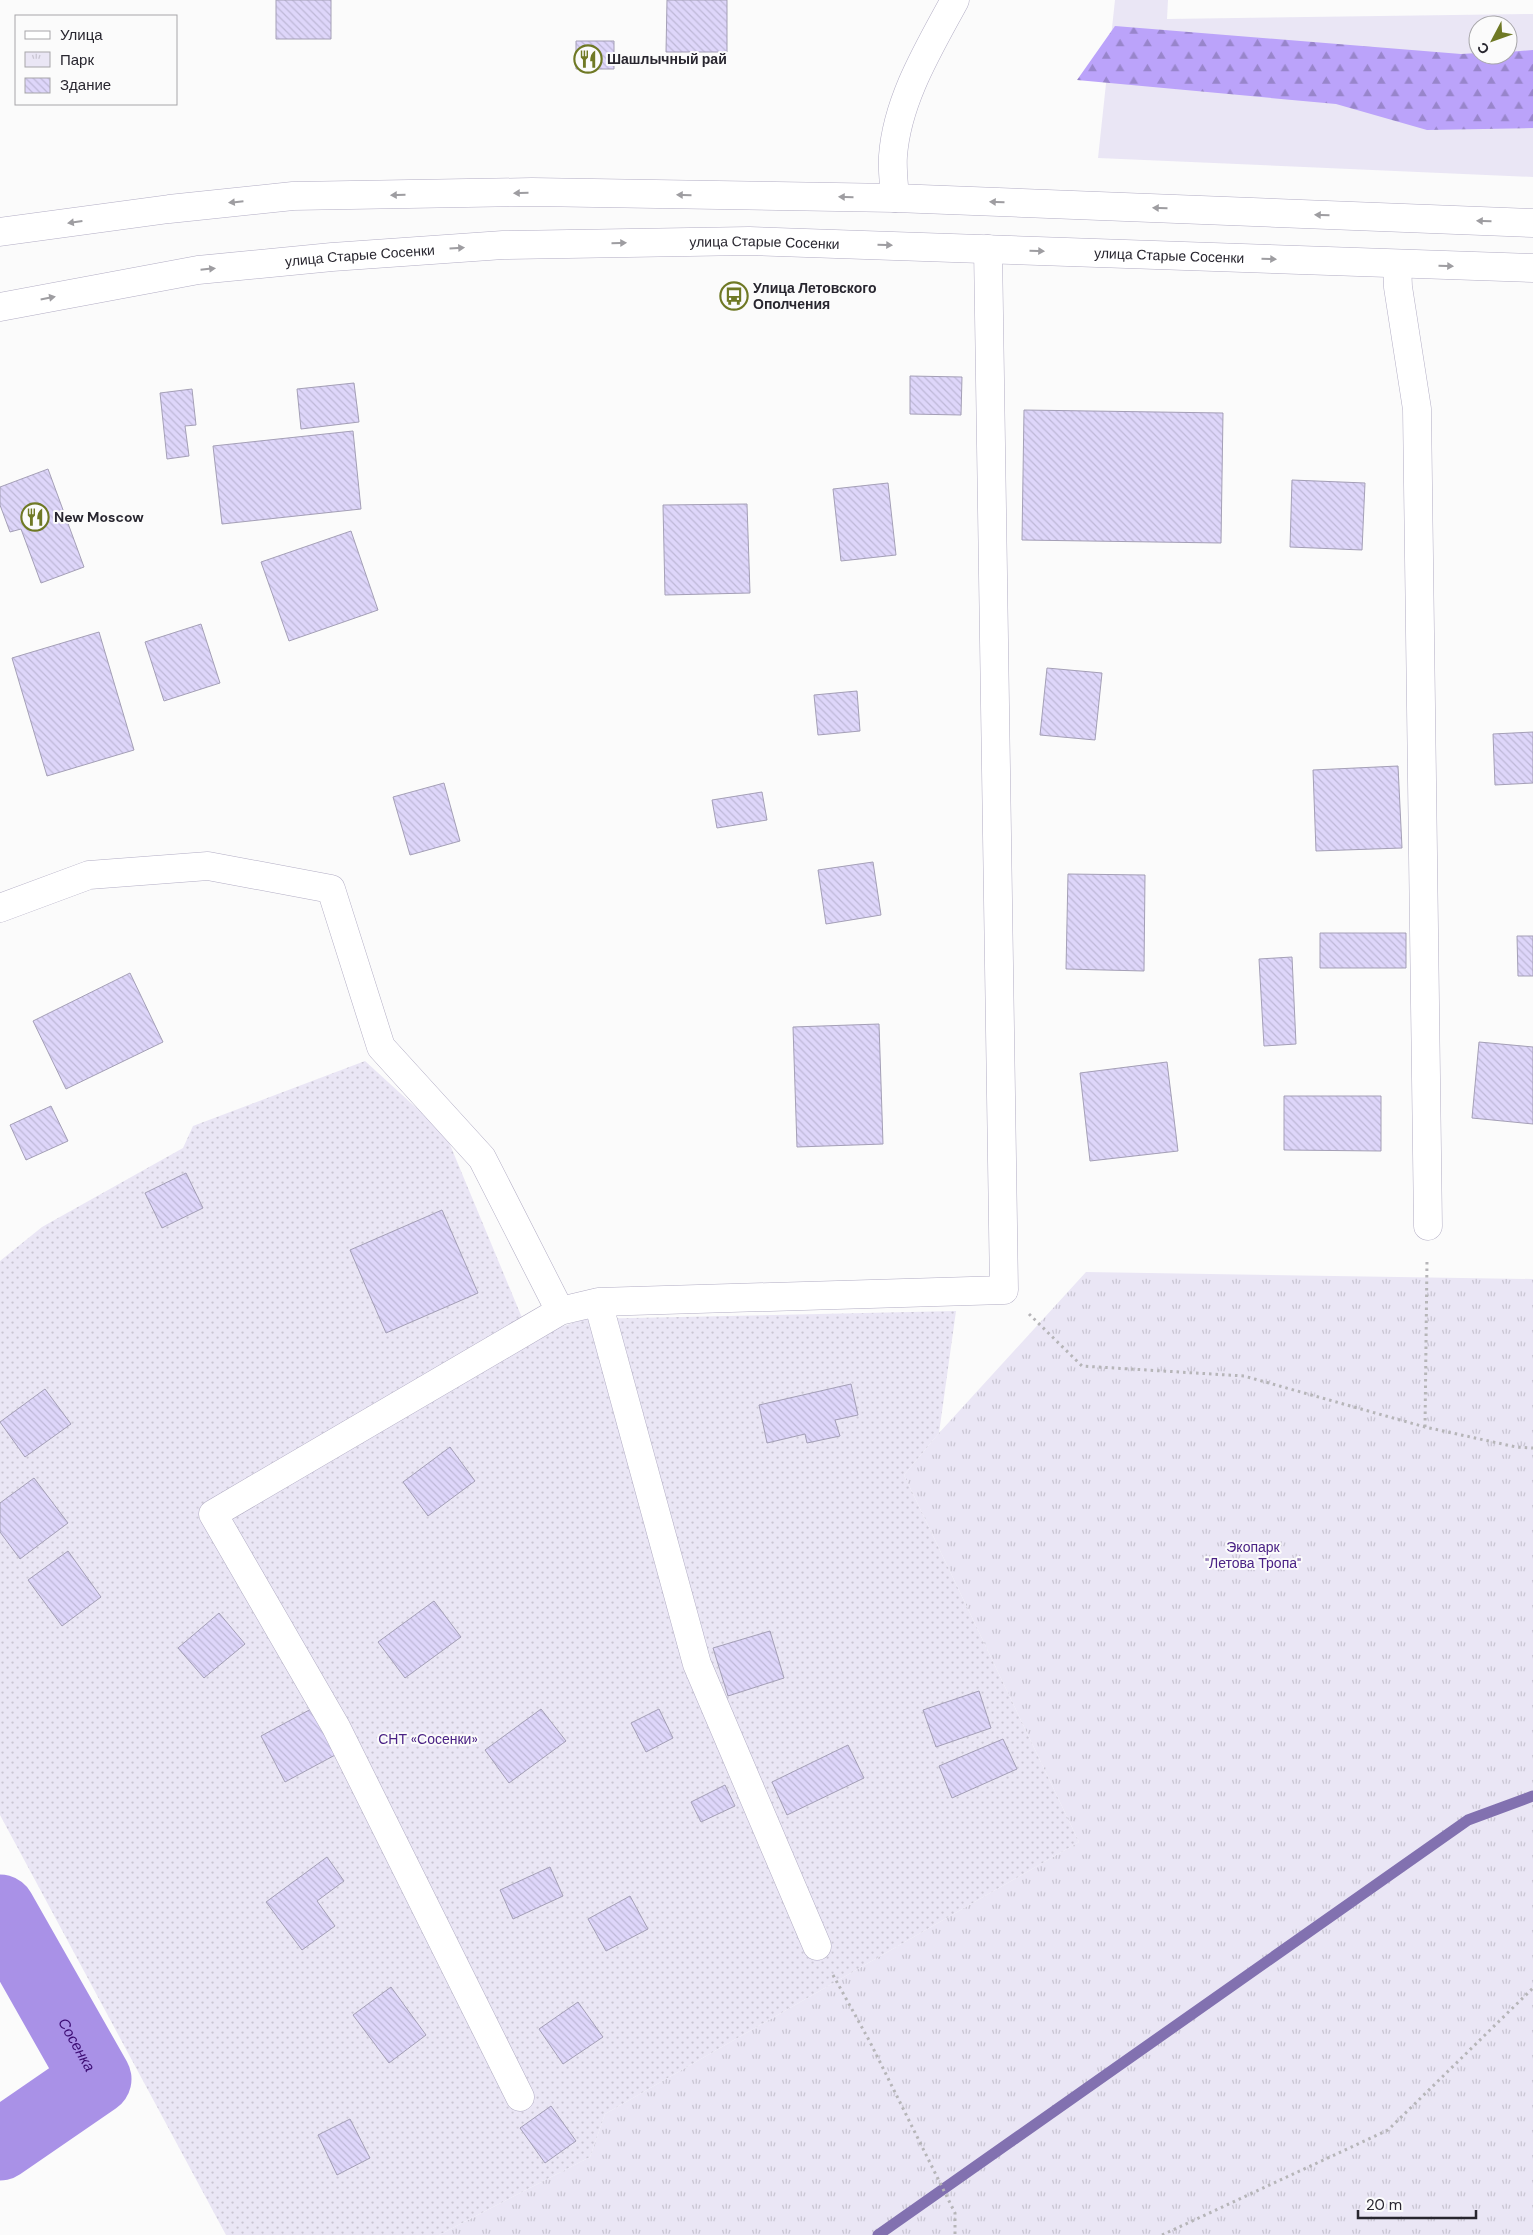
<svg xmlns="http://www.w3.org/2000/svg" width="1533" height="2235" font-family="'DM Sans',sans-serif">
<defs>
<pattern id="forest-firs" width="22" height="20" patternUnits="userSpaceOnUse" patternTransform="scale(1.25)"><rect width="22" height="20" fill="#bba3fa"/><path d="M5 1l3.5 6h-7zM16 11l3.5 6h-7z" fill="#9885cb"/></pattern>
<pattern id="park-tufts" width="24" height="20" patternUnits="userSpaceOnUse" patternTransform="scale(1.25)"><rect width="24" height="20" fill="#eae6f5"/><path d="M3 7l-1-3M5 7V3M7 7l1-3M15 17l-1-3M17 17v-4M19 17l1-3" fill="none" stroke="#c9c5d2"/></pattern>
<pattern id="garden-dots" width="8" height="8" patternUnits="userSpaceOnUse" patternTransform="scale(1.25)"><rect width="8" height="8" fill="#eae6f5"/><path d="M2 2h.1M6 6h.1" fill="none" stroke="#c9c5d2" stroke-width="1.8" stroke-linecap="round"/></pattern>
<pattern id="building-back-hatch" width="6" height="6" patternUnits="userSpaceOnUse" patternTransform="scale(1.25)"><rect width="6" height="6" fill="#ded6fa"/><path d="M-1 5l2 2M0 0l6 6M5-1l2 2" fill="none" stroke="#beb8d7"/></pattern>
</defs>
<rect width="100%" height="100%" fill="#fbfbfb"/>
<path fill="#eae6f5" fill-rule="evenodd" d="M 1115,0 L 1168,0 L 1167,19 L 1533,14 L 1533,177 L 1098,158 ZM 1478,25 L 1508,25 L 1508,55 L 1478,55 Z"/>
<path fill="url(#forest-firs)" d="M 1115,26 L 1461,54 L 1478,53 L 1478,55 L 1508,55 L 1508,52 L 1533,50 L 1533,128 L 1427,130 L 1336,104 L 1077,80 Z"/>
<path fill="url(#park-tufts)" d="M 1086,1272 L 1533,1279 L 1533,2235 L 439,2235 L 590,2157 L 605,2114 L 1079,1842 L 904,1475 L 939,1433 Z"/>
<path fill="url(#garden-dots)" d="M 365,1061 L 446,1135 L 530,1337 L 585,1319 L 956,1311 L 939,1433 L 904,1475 L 1079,1842 L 605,2114 L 590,2157 L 439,2235 L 226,2235 L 0,1815 L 0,1261 L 42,1227 L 183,1148 L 193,1126 Z"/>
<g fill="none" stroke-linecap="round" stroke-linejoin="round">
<path stroke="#8271b0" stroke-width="11" d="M 878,2235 L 1468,1820 L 1533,1796"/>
<path stroke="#a991e7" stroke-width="71" id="s1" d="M 0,1910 L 96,2079 L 0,2145"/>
</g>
<path fill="url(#building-back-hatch)" stroke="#a49fb6" d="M 276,0 L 331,0 L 331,39 L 276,39 Z
M 667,0 L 727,0 L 727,52 L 666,52 Z
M 576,41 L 614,41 L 614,69 L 576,69 Z
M 910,376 L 962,377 L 961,415 L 910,414 Z
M 354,383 L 359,422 L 301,429 L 297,389 Z
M 192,389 L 196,425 L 185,426 L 189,456 L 167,459 L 160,393 Z
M 1024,410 L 1223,413 L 1221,543 L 1022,540 Z
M 353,431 L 361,509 L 222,524 L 213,446 Z
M 48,469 L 84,567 L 41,583 L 21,529 L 10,532 L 0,505 L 0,487 Z
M 1292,480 L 1365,483 L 1362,550 L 1290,547 Z
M 888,483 L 896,555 L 841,561 L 833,489 Z
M 747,504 L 750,593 L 665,595 L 663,505 Z
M 351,531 L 378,610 L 289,641 L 261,562 Z
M 201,624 L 220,683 L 164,701 L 145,642 Z
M 99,632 L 134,750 L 47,776 L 12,658 Z
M 1047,668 L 1102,673 L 1095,740 L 1040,735 Z
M 857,691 L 860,731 L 818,735 L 814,695 Z
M 1533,732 L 1533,783 L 1495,785 L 1493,734 Z
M 1398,766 L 1402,848 L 1316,851 L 1313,770 Z
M 444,783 L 460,841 L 410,855 L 393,797 Z
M 762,792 L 767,820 L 717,828 L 712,800 Z
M 873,862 L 881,915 L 826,924 L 818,870 Z
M 1068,874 L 1145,875 L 1144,971 L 1066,969 Z
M 1320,933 L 1406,933 L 1406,968 L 1320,968 Z
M 1517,936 L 1533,936 L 1533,976 L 1518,976 Z
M 1292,957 L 1296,1044 L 1264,1046 L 1259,959 Z
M 130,973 L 163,1042 L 66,1089 L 33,1021 Z
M 879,1024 L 883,1144 L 797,1147 L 793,1027 Z
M 1479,1042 L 1533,1047 L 1533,1124 L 1472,1118 Z
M 1167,1062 L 1178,1151 L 1090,1161 L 1080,1073 Z
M 1284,1096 L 1381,1096 L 1381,1151 L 1284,1150 Z
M 51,1106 L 68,1141 L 26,1160 L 10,1125 Z
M 186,1173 L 203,1208 L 162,1228 L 145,1193 Z
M 442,1210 L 478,1293 L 386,1333 L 350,1250 Z
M 851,1384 L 858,1415 L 835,1420 L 840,1436 L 807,1443 L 805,1434 L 767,1443 L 759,1405 Z
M 45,1389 L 71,1424 L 25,1457 L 0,1422 Z
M 450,1447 L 475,1481 L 428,1516 L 403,1482 Z
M 34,1478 L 68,1523 L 20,1559 L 0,1532 L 0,1503 Z
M 68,1551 L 101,1597 L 62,1626 L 28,1580 Z
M 434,1601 L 461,1637 L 405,1678 L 378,1642 Z
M 219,1613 L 245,1644 L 204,1678 L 178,1648 Z
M 770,1631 L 784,1678 L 728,1696 L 713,1648 Z
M 979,1691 L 991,1728 L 936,1747 L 923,1710 Z
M 313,1708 L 337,1754 L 285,1782 L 261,1736 Z
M 541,1709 L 566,1741 L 509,1783 L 485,1750 Z
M 659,1709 L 673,1738 L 646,1752 L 631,1723 Z
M 1003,1739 L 1017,1769 L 952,1798 L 939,1766 Z
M 848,1745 L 864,1778 L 787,1815 L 772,1782 Z
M 725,1785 L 735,1806 L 701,1822 L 691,1802 Z
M 327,1857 L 344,1881 L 317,1901 L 335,1926 L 302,1950 L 266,1902 Z
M 550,1867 L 563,1896 L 513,1919 L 500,1890 Z
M 630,1896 L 648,1929 L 606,1951 L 588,1919 Z
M 391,1987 L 426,2035 L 389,2063 L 353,2015 Z
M 578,2002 L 603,2037 L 563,2064 L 539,2029 Z
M 551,2106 L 576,2141 L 545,2163 L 520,2128 Z
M 350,2119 L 370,2158 L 337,2175 L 318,2135 Z"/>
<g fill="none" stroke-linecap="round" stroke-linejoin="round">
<g stroke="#b2adc4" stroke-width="29">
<path id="minor" d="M 895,198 C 894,184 892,169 893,156 C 897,100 929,48 955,0
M 1397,264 L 1398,287 L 1417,409 L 1428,1226
M 0,908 L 89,875 L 208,866 L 331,889 L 381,1047 L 482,1158 L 560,1311
M 598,1302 L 697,1664 L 817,1946
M 520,2097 L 336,1727 L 213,1514 L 560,1311 L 598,1302 L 1004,1290 L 988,249"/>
</g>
<g stroke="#b2adc4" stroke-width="29">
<g id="major">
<path d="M 0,232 L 169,209 L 293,196 L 532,192 L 895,198 L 1533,223"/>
<path id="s2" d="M 0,307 L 198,270 L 332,257 L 503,245 L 749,241 L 1533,268"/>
</g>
</g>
<path stroke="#b6b5b8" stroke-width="3" stroke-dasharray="2.5 4" stroke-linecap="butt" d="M 1029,1314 L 1082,1366 L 1244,1376 L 1425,1427 L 1516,1447 L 1533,1448
M 1425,1427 L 1427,1260
M 833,1975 L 870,2042 L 955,2213 L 955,2235
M 1162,2235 L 1388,2130 L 1533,1988"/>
<use href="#minor" stroke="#fff" stroke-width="28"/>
<use href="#major" stroke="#fff" stroke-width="28"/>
</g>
<defs><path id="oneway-solid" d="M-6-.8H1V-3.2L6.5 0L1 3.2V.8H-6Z" transform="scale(1.25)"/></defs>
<g fill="#9e9da1">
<use href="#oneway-solid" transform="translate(521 193) rotate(179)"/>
<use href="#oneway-solid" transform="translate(398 195) rotate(179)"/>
<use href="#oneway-solid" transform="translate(684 195) rotate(-179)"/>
<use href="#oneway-solid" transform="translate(846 197) rotate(-179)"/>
<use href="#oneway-solid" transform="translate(236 202) rotate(174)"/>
<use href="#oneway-solid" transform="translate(997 202) rotate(-178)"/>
<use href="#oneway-solid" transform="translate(1160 208) rotate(-178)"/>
<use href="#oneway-solid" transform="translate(1322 215) rotate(-178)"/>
<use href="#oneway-solid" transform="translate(1484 221) rotate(-178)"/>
<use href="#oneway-solid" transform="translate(75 222) rotate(172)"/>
<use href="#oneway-solid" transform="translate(619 243) rotate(-1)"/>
<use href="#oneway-solid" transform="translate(885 245) rotate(2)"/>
<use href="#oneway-solid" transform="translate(457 248) rotate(-4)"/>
<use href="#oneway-solid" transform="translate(1037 251) rotate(2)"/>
<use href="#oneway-solid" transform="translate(1269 259) rotate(2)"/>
<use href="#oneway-solid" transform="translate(1446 266) rotate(2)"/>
<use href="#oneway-solid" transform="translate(208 269) rotate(-6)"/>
<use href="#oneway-solid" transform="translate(48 298) rotate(-11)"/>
</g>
<defs>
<g id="restaurant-ring" transform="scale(1.4375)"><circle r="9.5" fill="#fbfbfb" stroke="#6f7925" stroke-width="1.5"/><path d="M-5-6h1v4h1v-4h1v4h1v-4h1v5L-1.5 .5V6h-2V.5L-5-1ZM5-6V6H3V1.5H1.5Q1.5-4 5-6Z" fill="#6f7925"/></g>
<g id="bus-ring" transform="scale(1.4375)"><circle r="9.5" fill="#fbfbfb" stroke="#6f7925" stroke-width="1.5"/><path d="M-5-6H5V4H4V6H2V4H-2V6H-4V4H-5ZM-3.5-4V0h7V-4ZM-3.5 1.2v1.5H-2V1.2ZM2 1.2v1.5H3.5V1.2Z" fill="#6f7925"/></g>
</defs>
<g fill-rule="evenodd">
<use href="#restaurant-ring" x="588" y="59"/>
<use href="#bus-ring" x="734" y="296"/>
<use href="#restaurant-ring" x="35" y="517"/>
</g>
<g text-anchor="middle" stroke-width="4" stroke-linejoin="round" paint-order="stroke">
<g font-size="14" font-weight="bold" fill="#28262f" stroke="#fbfbfb" text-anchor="start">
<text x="607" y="64">Шашлычный рай</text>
<text x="753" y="293">Улица Летовского<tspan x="753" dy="16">Ополчения</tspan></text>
<text x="54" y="522">New Moscow</text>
</g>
<g font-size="14" fill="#28262f" stroke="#fbfbfb">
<text dy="5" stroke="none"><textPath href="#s2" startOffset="769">улица Старые Сосенки</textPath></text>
<text dy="5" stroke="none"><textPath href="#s2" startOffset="364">улица Старые Сосенки</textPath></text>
<text dy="5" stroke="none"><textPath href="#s2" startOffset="1174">улица Старые Сосенки</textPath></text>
</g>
<g font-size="14" fill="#4a2285" stroke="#fbfbfb">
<text x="1253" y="1552">Экопарк<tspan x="1253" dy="16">"Летова Тропа"</tspan></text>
<text x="428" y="1744">СНТ «Сосенки»</text>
</g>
<g font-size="15" font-style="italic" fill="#3b0b72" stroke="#fbfbfb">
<text dy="5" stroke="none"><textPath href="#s1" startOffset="155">Сосенка</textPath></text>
</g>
</g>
<rect x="15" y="15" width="162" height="90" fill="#fbfbfb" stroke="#a7a6a9"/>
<rect x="25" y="31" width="25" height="8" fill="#ffffff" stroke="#a7a6a9"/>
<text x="60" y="40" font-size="15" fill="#28262f">Улица</text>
<rect x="25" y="52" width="25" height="15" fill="url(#park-tufts)" stroke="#a7a6a9"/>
<text x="60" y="65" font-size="15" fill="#28262f">Парк</text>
<rect x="25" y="78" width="25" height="15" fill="url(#building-back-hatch)" stroke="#a7a6a9"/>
<text x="60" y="90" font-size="15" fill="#28262f">Здание</text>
<g transform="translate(1493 40) rotate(229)"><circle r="24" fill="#fbfbfb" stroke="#a7a6a9"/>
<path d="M0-4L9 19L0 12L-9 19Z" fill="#6f7925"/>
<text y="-8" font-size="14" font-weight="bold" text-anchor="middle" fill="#28262f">С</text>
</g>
<path d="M1358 2210v8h118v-8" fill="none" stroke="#28262f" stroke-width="2.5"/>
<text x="1366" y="2210" font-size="15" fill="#28262f" stroke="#fbfbfb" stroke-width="4" paint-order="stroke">20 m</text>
</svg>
